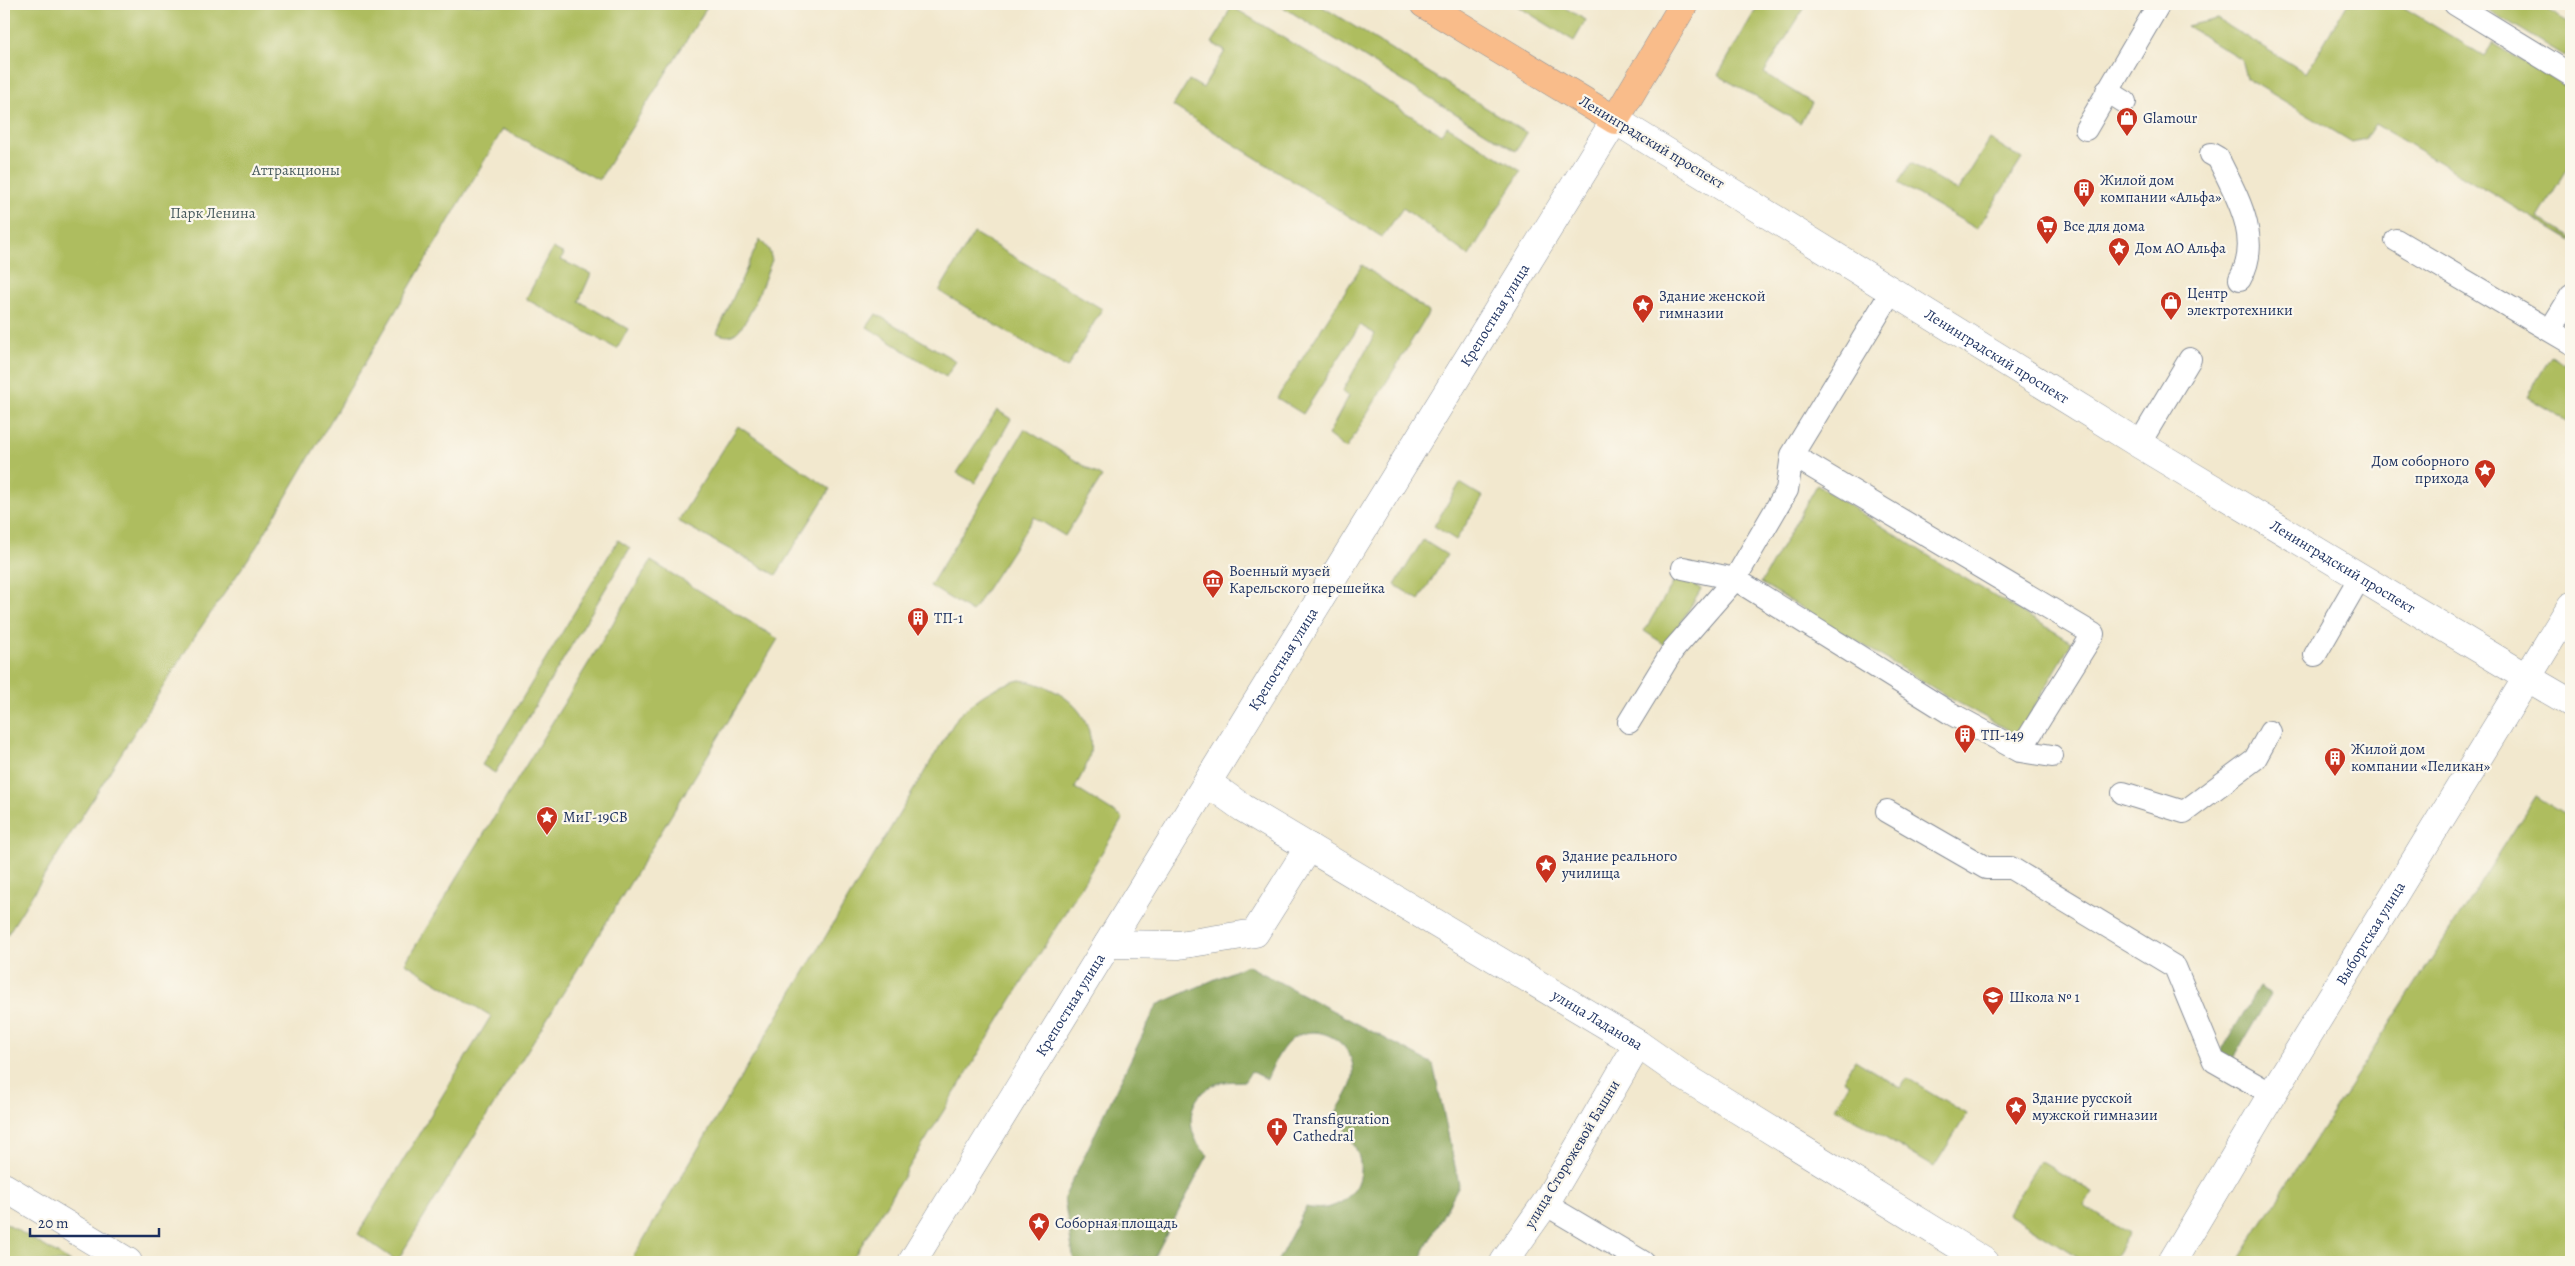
<svg xmlns="http://www.w3.org/2000/svg" width="2575" height="1266" font-family="Alegreya,serif">
<rect width="100%" height="100%" fill="#fbf7ec"/>
<filter id="ink" filterUnits="userSpaceOnUse"><feTurbulence type="fractalNoise" baseFrequency=".02" numOctaves="2"/><feDisplacementMap in="SourceGraphic" scale="10" xChannelSelector="R" yChannelSelector="G"/><feConvolveMatrix kernelMatrix="1 2 1 2 8 2 1 2 1" color-interpolation-filters="sRGB"/></filter>
<filter id="wash" filterUnits="userSpaceOnUse"><feTurbulence type="fractalNoise" baseFrequency=".0096" numOctaves="4" result="noise"/><feDisplacementMap in="SourceGraphic" scale="20" xChannelSelector="R" yChannelSelector="G"/><feGaussianBlur stdDeviation="1.12" result="paint"/><feColorMatrix in="noise" values="0 0 0 0 0 0 0 0 0 0 0 0 0 0 0 0 0 1.4 0 .05"/><feComposite in="paint" operator="in"/></filter>
<g filter="url(#wash)">
<rect width="100%" height="100%" fill="#f2e8ce"/>
<path fill="#aebd5f" stroke="#64765e" d="M 4,4 L 709,4 L 599,180 L 503,129 L 257,546 L 195,636 L 4,940 Z
M 1278,4 L 1318,4 L 1527,133 L 1516,151 Z
M 1514,4 L 1558,4 L 1586,20 L 1574,41 Z
M 1759,4 L 1807,4 L 1764,73 L 1812,103 L 1800,123 L 1718,75 Z
M 2347,4 L 2398,4 L 2484,56 L 2493,43 L 2571,90 L 2571,163 L 2538,218 L 2571,238 L 2571,241 L 2375,124 L 2365,139 L 2352,142 L 2246,78 L 2241,59 L 2187,26 L 2217,19 L 2306,73 Z
M 2479,4 L 2538,4 L 2571,24 L 2571,45 L 2565,56 Z
M 1231,6 L 1441,134 L 1447,126 L 1521,171 L 1469,256 L 1403,208 L 1382,237 L 1173,106 L 1189,80 L 1203,88 L 1225,51 L 1212,43 L 1222,27 Z
M 1990,139 L 2022,159 L 1977,229 L 1898,183 L 1911,163 L 1958,191 Z
M 974,233 L 1102,309 L 1067,368 L 939,291 Z
M 760,239 L 769,250 L 772,260 C 765,276 748,330 732,335 C 727,337 722,335 717,333 Z
M 553,248 L 564,254 L 561,260 L 591,274 L 579,301 L 628,329 L 617,349 L 526,299 Z
M 1362,265 L 1429,312 L 1346,449 L 1328,435 L 1349,396 L 1342,392 L 1375,334 L 1360,325 L 1303,414 L 1277,398 Z
M 876,314 L 956,361 L 946,377 L 867,327 Z
M 2551,356 L 2571,368 L 2571,423 L 2527,397 Z
M 997,410 L 1011,419 L 975,483 L 957,473 Z
M 738,426 L 830,489 L 776,575 L 678,521 Z
M 1025,429 L 1102,477 L 1065,536 L 1034,517 L 972,612 L 930,586 Z
M 1460,483 L 1483,497 L 1456,540 L 1434,526 Z
M 1817,485 L 1951,570 L 2072,642 L 2018,735 L 1955,701 L 1761,583 Z
M 618,540 L 630,548 L 495,773 L 482,765 Z
M 1423,540 L 1447,555 L 1419,600 L 1395,585 Z
M 651,561 L 778,639 L 589,951 L 397,1261 L 358,1234 L 491,1016 L 405,963 Z
M 1678,575 L 1701,589 L 1667,646 L 1644,631 Z
M 1020,680 C 1056,685 1096,710 1090,753 C 1088,766 1080,777 1075,788 L 1123,818 L 851,1262 L 630,1262 L 958,716 C 979,697 991,687 1020,680 Z
M 2536,796 L 2571,818 L 2571,1262 L 2237,1262 Z
M 1855,1060 L 1901,1088 L 1907,1078 L 1967,1114 L 1934,1167 L 1835,1108 L 1849,1084 L 1843,1080 Z
M 2040,1161 L 2092,1192 L 2084,1206 L 2129,1234 L 2111,1262 L 2086,1262 L 2008,1213 Z
M 4,1222 L 71,1262 L 4,1262 Z"/>
<path fill="#8aa456" stroke="#526a5a" d="M 1247,965 L 1433,1064 L 1459,1185 L 1418,1262 L 1277,1262 L 1306,1207 C 1353,1218 1379,1165 1344,1133 L 1349,1121 L 1335,1114 C 1341,1103 1352,1089 1353,1076 C 1357,1043 1317,1019 1291,1040 C 1279,1050 1273,1066 1267,1079 L 1251,1071 L 1245,1081 C 1233,1082 1223,1080 1211,1086 C 1184,1101 1186,1137 1208,1155 L 1152,1262 L 1135,1256 L 1131,1262 L 1074,1262 L 1064,1198 L 1157,1005 Z
M 2259,987 L 2271,994 L 2232,1060 L 2220,1053 Z"/>
</g>
<g filter="url(#ink)">
<g fill="none" stroke-linecap="round" stroke-linejoin="round">
<g stroke="#868c96" stroke-width="24">
<path id="service" d="M 2455,4 L 2571,75
M 2107,91 L 2125,102
M 2086,129 L 2159,4
M 2211,154 L 2218,158 C 2236,195 2263,239 2240,279
M 2396,240 L 2571,343
M 2550,330 L 2571,296
M 2139,444 L 2190,359
M 1792,455 L 2093,634 L 2020,751
M 1683,568 L 1735,579 L 1950,713 L 2020,751 L 2052,756
M 2315,655 L 2360,577
M 1629,722 L 1673,650 L 1735,579 L 1787,490 L 1792,455 L 1892,291
M 2123,793 L 2184,812 L 2255,759 L 2270,732
M 1887,811 L 1986,868 L 2011,868 L 2175,967 L 2214,1061 L 2272,1094
M 1545,1204 L 1643,1262"/>
</g>
<g stroke="#868c96" stroke-width="29">
<g id="pedestrian">
<path id="s1" d="M 1208,783 L 1243,808 L 1638,1044 L 1685,1077 L 1985,1262"/>
<path d="M 1108,944 L 1179,945 L 1255,933 L 1309,847"/>
<path d="M 1575,1153 L 1638,1044"/>
</g>
</g>
<g stroke="#868c96" stroke-width="29">
<path id="minor" d="M 2528,678 L 2571,703
M 4,1187 L 128,1262
M 1504,1262 L 1545,1204 L 1575,1153"/>
</g>
<g stroke="#868c96" stroke-width="29">
<g id="tertiary">
<path id="s2" d="M 912,1262 L 1615,120 L 2139,444 L 2528,678"/>
<path id="s3" d="M 2172,1262 L 2272,1094 L 2571,606"/>
</g>
</g>
<g stroke="#868c96" stroke-width="29">
<path id="primary" d="M 1424,4 L 1615,120 L 1684,4"/>
</g>
<use href="#service" stroke="#fff" stroke-width="22"/>
<use href="#pedestrian" stroke="#fff" stroke-width="28"/>
<use href="#minor" stroke="#fff" stroke-width="28"/>
<use href="#tertiary" stroke="#fff" stroke-width="28"/>
<use href="#primary" stroke="#f9bc8a" stroke-width="28"/>
</g>
</g>
<defs>
<g id="shop-pin" transform="scale(1.125)"><path d="M0 17L-7.5 6A9.5 9.5 0 1 1 7.5 6Z" fill="#c8321e" stroke="#fbf7ec"/><path d="M-5-2.5h2.3a2.7 3.5 0 0 1 5.4 0H5L5.5 6h-11ZM-1.5-2.5h3a1.5 2.3 0 0 0-3 0Z" fill="#fff"/></g>
<g id="building-pin" transform="scale(1.125)"><path d="M0 17L-7.5 6A9.5 9.5 0 1 1 7.5 6Z" fill="#c8321e" stroke="#fbf7ec"/><path d="M-4-6H4V6H1V3H-1V6H-4ZM-2.5-4.3h1.7v1.8h-1.7ZM.8-4.3h1.7v1.8H.8ZM-2.5-1h1.7V.8h-1.7ZM.8-1h1.7V.8H.8Z" fill="#fff"/></g>
<g id="supermarket-pin" transform="scale(1.125)"><path d="M0 17L-7.5 6A9.5 9.5 0 1 1 7.5 6Z" fill="#c8321e" stroke="#fbf7ec"/><path d="M-6-5.5h2.5l.6 2H6L4.5 2H-2.5L-4.4-4H-6ZM-1.5 3.2a1.3 1.3 0 1 0 .1 0ZM3 3.2a1.3 1.3 0 1 0 .1 0Z" fill="#fff"/></g>
<g id="sight-pin" transform="scale(1.125)"><path d="M0 17L-7.5 6A9.5 9.5 0 1 1 7.5 6Z" fill="#c8321e" stroke="#fbf7ec"/><path d="M0-6L1.8-2.2L6-1.7L2.9 1.2L3.7 5.4L0 3.3L-3.7 5.4L-2.9 1.2L-6-1.7L-1.8-2.2Z" fill="#fff"/></g>
<g id="museum-pin" transform="scale(1.125)"><path d="M0 17L-7.5 6A9.5 9.5 0 1 1 7.5 6Z" fill="#c8321e" stroke="#fbf7ec"/><path d="M0-6L6-3V-2H-6V-3ZM-5-1h2V3h-2ZM-1-1h2V3h-2ZM3-1h2V3H3ZM-6 4H6V6H-6Z" fill="#fff"/></g>
<g id="school-pin" transform="scale(1.125)"><path d="M0 17L-7.5 6A9.5 9.5 0 1 1 7.5 6Z" fill="#c8321e" stroke="#fbf7ec"/><path d="M0-5L7-2L0 1L-7-2ZM-4 1L0 2.5L4 1V4Q0 6-4 4Z" fill="#fff"/></g>
<g id="church-pin" transform="scale(1.125)"><path d="M0 17L-7.5 6A9.5 9.5 0 1 1 7.5 6Z" fill="#c8321e" stroke="#fbf7ec"/><path d="M-1.2-6h2.4v3.5h3.3v2.4h-3.3V6h-2.4V-.1h-3.3v-2.4h3.3Z" fill="#fff"/></g>
</defs>
<g fill-rule="evenodd">
<use href="#shop-pin" x="2127" y="118"/>
<use href="#building-pin" x="2084" y="189"/>
<use href="#supermarket-pin" x="2047" y="226"/>
<use href="#sight-pin" x="2119" y="248"/>
<use href="#shop-pin" x="2171" y="302"/>
<use href="#sight-pin" x="1643" y="305"/>
<use href="#sight-pin" x="2485" y="470"/>
<use href="#museum-pin" x="1213" y="580"/>
<use href="#building-pin" x="918" y="618"/>
<use href="#building-pin" x="1965" y="735"/>
<use href="#building-pin" x="2335" y="758"/>
<use href="#sight-pin" x="547" y="817"/>
<use href="#sight-pin" x="1546" y="865"/>
<use href="#school-pin" x="1993" y="997"/>
<use href="#sight-pin" x="2016" y="1107"/>
<use href="#church-pin" x="1277" y="1128"/>
<use href="#sight-pin" x="1039" y="1223"/>
</g>
<g text-anchor="middle" stroke-width="4.5" stroke-linejoin="round" paint-order="stroke">
<g font-size="15" fill="#1b2f5e" stroke="#fbf7ec" text-anchor="start">
<text x="2143" y="123">Glamour</text>
<text x="2100" y="185">Жилой дом<tspan x="2100" dy="17">компании «Альфа»</tspan></text>
<text x="2063" y="231">Все для дома</text>
<text x="2135" y="253">Дом АО Альфа</text>
<text x="2187" y="298">Центр<tspan x="2187" dy="17">электротехники</tspan></text>
<text x="1659" y="301">Здание женской<tspan x="1659" dy="17">гимназии</tspan></text>
<text x="2469" y="466" text-anchor="end">Дом соборного<tspan x="2469" dy="17">прихода</tspan></text>
<text x="1229" y="576">Военный музей<tspan x="1229" dy="17">Карельского перешейка</tspan></text>
<text x="934" y="623">ТП-1</text>
<text x="1981" y="740">ТП-149</text>
<text x="2351" y="754">Жилой дом<tspan x="2351" dy="17">компании «Пеликан»</tspan></text>
<text x="563" y="822">МиГ-19СВ</text>
<text x="1562" y="861">Здание реального<tspan x="1562" dy="17">училища</tspan></text>
<text x="2009" y="1002">Школа № 1</text>
<text x="2032" y="1103">Здание русской<tspan x="2032" dy="17">мужской гимназии</tspan></text>
<text x="1293" y="1124">Transfiguration<tspan x="1293" dy="17">Cathedral</tspan></text>
<text x="1055" y="1228">Соборная площадь</text>
</g>
<g font-size="15" fill="#1b2f5e" stroke="#fbf7ec">
<text transform="translate(1652 142) rotate(31)" y="5">Ленинградский проспект</text>
<text dy="5" stroke="none"><textPath href="#s2" startOffset="1112">Крепостная улица</textPath></text>
<text dy="5" stroke="none"><textPath href="#s2" startOffset="1790">Ленинградский проспект</textPath></text>
<text dy="5" stroke="none"><textPath href="#s2" startOffset="2195">Ленинградский проспект</textPath></text>
<text dy="5" stroke="none"><textPath href="#s2" startOffset="708">Крепостная улица</textPath></text>
<text dy="5" stroke="none"><textPath href="#s3" startOffset="384">Выборгская улица</textPath></text>
<text dy="5" stroke="none"><textPath href="#s2" startOffset="302">Крепостная улица</textPath></text>
<text dy="5" stroke="none"><textPath href="#s1" startOffset="456">улица Ладанова</textPath></text>
<text transform="translate(1572 1154) rotate(-59)" y="5">улица Сторожевой Башни</text>
</g>
<g font-size="15" fill="#475a5e" stroke="#fbf7ec">
<text x="296" y="175">Аттракционы</text>
<text x="213" y="218">Парк Ленина</text>
</g>
</g>
<rect width="2575" height="1266" fill="none" stroke="#fbf7ec" stroke-width="20"/>
<path d="M30 1228v8h129v-8" fill="none" stroke="#1b2f5e" stroke-width="2.5"/>
<text x="38" y="1228" font-size="15" fill="#1b2f5e" stroke="#fbf7ec" stroke-width="4" paint-order="stroke">20 m</text>
</svg>
